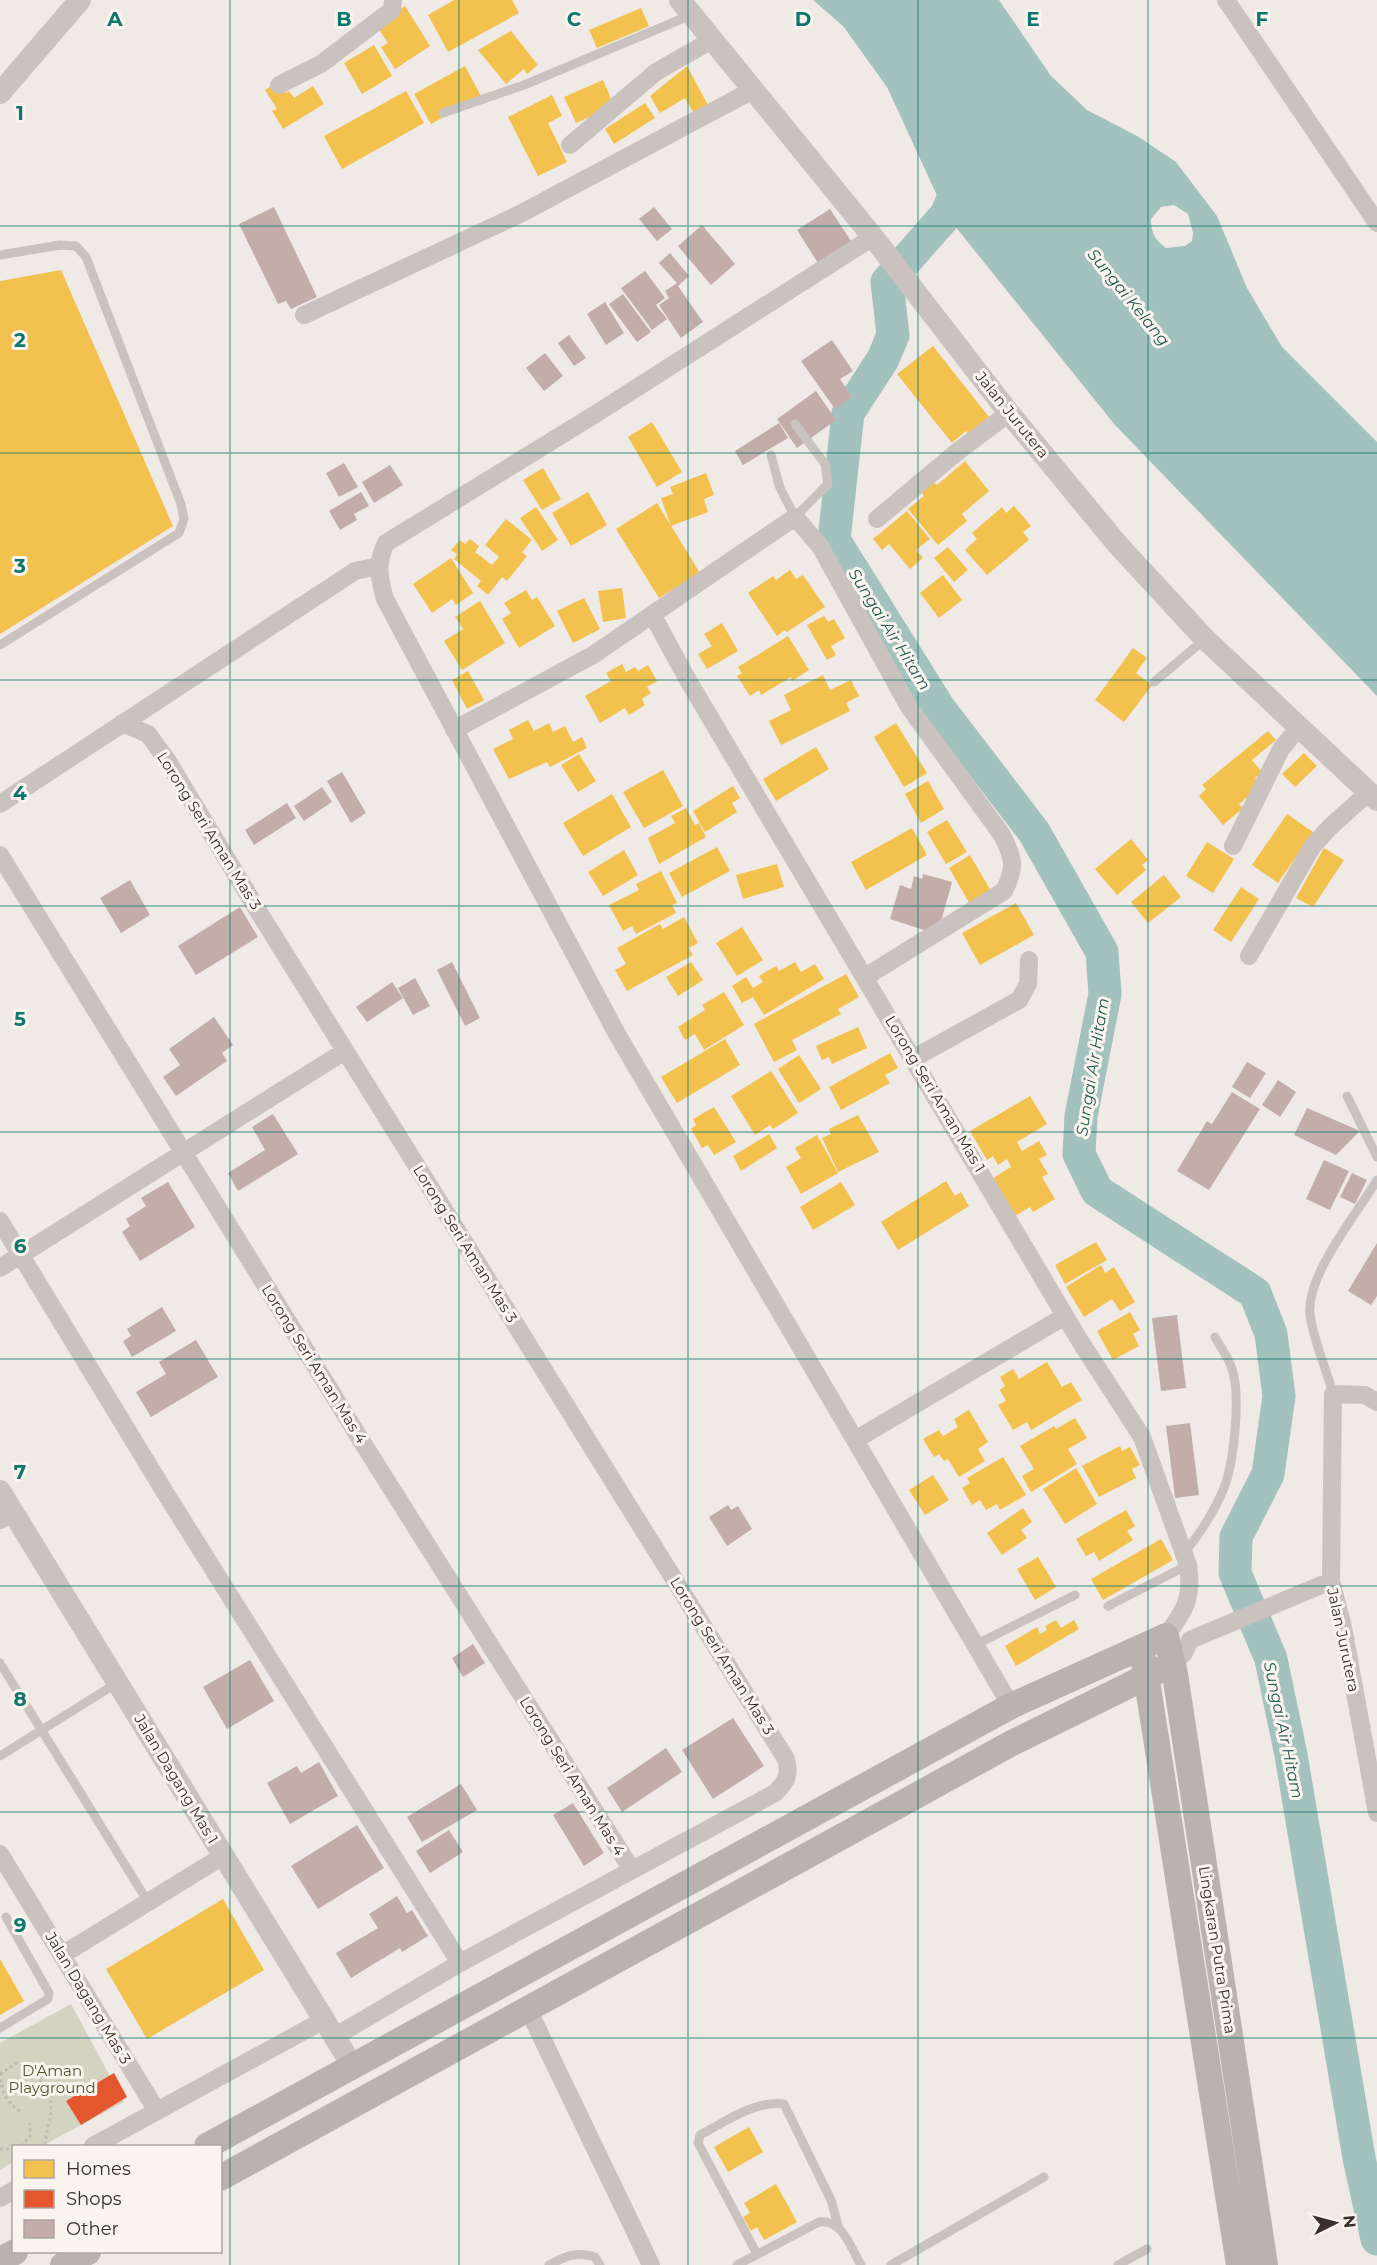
<svg xmlns="http://www.w3.org/2000/svg" width="1377" height="2265" font-family="Montserrat,sans-serif">
<rect width="100%" height="100%" fill="#efeae6"/>
<path fill="#d2d4c1" d="M 71,2004 L 124,2102 L 42,2146 L 14,2146 L 13,2162 L 0,2170 L 0,2043 Z"/>
<path fill="#a3c1bd" fill-rule="evenodd" d="M 813,0 L 999,0 L 1051,76 L 1087,110 L 1137,136 L 1176,162 L 1217,216 L 1247,288 L 1282,347 L 1377,442 L 1377,696 L 1115,425 L 946,215 L 887,87 L 843,26 ZM 1174,205 L 1188,214 L 1193,233 L 1192,241 L 1185,246 L 1166,248 C 1155,240 1151,233 1151,219 L 1161,207 Z"/>
<path fill="#f2c14e" d="M 454,0 L 512,0 L 519,13 L 448,52 L 428,15 Z
M 405,6 L 430,46 L 395,69 L 381,47 L 388,43 L 376,25 Z
M 641,8 L 649,26 L 597,48 L 589,30 Z
M 511,31 L 538,65 L 527,74 L 524,69 L 506,84 L 478,50 Z
M 374,45 L 392,76 L 362,94 L 344,63 Z
M 465,66 L 481,96 L 431,124 L 414,94 Z
M 687,66 L 709,107 L 695,115 L 685,98 L 660,113 L 650,96 Z
M 603,80 L 614,106 L 576,123 L 564,97 Z
M 278,82 L 285,93 L 289,91 L 294,98 L 313,86 L 324,104 L 283,129 L 272,111 L 277,109 L 265,90 Z
M 406,91 L 424,123 L 342,169 L 324,136 Z
M 552,95 L 562,116 L 548,123 L 567,162 L 538,176 L 508,117 Z
M 645,103 L 655,118 L 614,144 L 605,129 Z
M 61,270 L 173,526 L 0,634 L 0,281 Z
M 933,346 L 996,426 L 975,443 L 966,431 L 952,443 L 897,374 Z
M 652,422 L 682,472 L 657,487 L 628,437 Z
M 965,461 L 989,491 L 962,514 L 967,521 L 938,545 L 908,509 L 924,496 L 919,490 L 931,479 L 937,485 Z
M 543,468 L 561,499 L 542,510 L 523,480 Z
M 706,473 L 714,495 L 704,499 L 708,512 L 671,526 L 661,498 L 673,494 L 670,487 Z
M 588,492 L 607,525 L 571,546 L 552,513 Z
M 657,503 L 700,573 L 659,598 L 616,529 Z
M 1014,506 L 1031,526 L 1023,532 L 1029,540 L 987,575 L 965,550 L 977,539 L 972,533 L 1002,507 L 1006,513 Z
M 536,507 L 558,540 L 542,551 L 520,518 Z
M 907,511 L 930,539 L 916,550 L 923,558 L 910,569 L 889,544 L 882,550 L 873,539 Z
M 506,519 L 532,540 L 522,552 L 527,556 L 507,581 L 502,577 L 488,595 L 477,586 L 481,581 L 454,559 L 457,554 L 451,550 L 460,540 L 465,544 L 470,539 L 479,546 L 475,552 L 492,565 L 499,557 L 485,545 Z
M 948,547 L 968,570 L 954,582 L 934,558 Z
M 451,558 L 473,593 L 456,605 L 452,599 L 432,613 L 413,584 Z
M 790,570 L 796,579 L 803,575 L 825,607 L 787,632 L 785,630 L 777,636 L 748,593 L 773,576 L 776,580 Z
M 943,575 L 962,600 L 939,618 L 920,593 Z
M 622,588 L 626,618 L 603,622 L 598,591 Z
M 526,590 L 532,600 L 537,597 L 555,626 L 519,648 L 502,619 L 511,613 L 504,603 Z
M 584,598 L 600,629 L 573,643 L 557,611 Z
M 480,601 L 505,643 L 462,670 L 444,641 L 463,629 L 455,617 Z
M 824,616 L 828,622 L 834,619 L 845,638 L 831,646 L 836,655 L 827,660 L 807,625 Z
M 722,623 L 738,651 L 707,669 L 698,654 L 712,646 L 704,634 Z
M 788,636 L 809,670 L 792,681 L 791,677 L 761,695 L 759,690 L 750,696 L 737,676 L 742,673 L 738,667 Z
M 1133,648 L 1147,658 L 1136,673 L 1152,685 L 1124,722 L 1095,700 Z
M 622,664 L 626,672 L 635,667 L 638,671 L 648,665 L 657,681 L 647,687 L 651,693 L 642,699 L 645,705 L 629,715 L 625,708 L 600,723 L 585,696 L 611,681 L 606,673 Z
M 468,671 L 484,700 L 467,709 L 452,680 Z
M 823,675 L 830,690 L 851,680 L 859,696 L 846,703 L 850,711 L 781,745 L 769,721 L 791,710 L 784,695 Z
M 528,720 L 534,731 L 549,723 L 553,732 L 565,726 L 573,742 L 582,737 L 587,748 L 550,767 L 547,762 L 509,779 L 493,749 L 513,739 L 509,730 Z
M 896,723 L 927,773 L 904,787 L 874,737 Z
M 1268,731 L 1276,740 L 1252,760 L 1262,772 L 1255,778 L 1261,786 L 1239,804 L 1243,808 L 1223,825 L 1199,796 L 1206,789 L 1202,785 Z
M 816,747 L 829,769 L 776,801 L 763,779 Z
M 1304,753 L 1317,766 L 1295,787 L 1282,774 Z
M 579,754 L 596,781 L 578,792 L 561,765 Z
M 663,770 L 683,806 L 644,828 L 623,792 Z
M 928,781 L 944,809 L 921,823 L 905,794 Z
M 733,786 L 740,798 L 732,803 L 737,812 L 705,832 L 693,811 Z
M 612,794 L 631,827 L 583,856 L 563,823 Z
M 686,808 L 695,825 L 699,823 L 706,837 L 659,864 L 648,838 L 675,823 L 671,816 Z
M 1287,814 L 1313,832 L 1278,883 L 1252,865 Z
M 947,820 L 967,852 L 946,864 L 927,832 Z
M 912,828 L 927,855 L 866,890 L 851,862 Z
M 1131,839 L 1148,860 L 1142,865 L 1146,870 L 1117,895 L 1095,869 Z
M 1207,842 L 1234,859 L 1213,893 L 1186,876 Z
M 717,847 L 730,871 L 682,897 L 669,873 Z
M 1324,848 L 1344,860 L 1313,907 L 1296,898 Z
M 624,850 L 638,875 L 603,896 L 588,872 Z
M 970,855 L 991,891 L 970,904 L 949,868 Z
M 777,864 L 784,887 L 743,899 L 736,875 Z
M 661,871 L 677,903 L 672,905 L 676,913 L 636,934 L 632,926 L 623,931 L 609,905 L 639,890 L 636,884 Z
M 1164,875 L 1181,897 L 1148,923 L 1131,902 Z
M 1241,887 L 1259,899 L 1231,942 L 1213,930 Z
M 1016,903 L 1034,935 L 980,965 L 962,933 Z
M 684,917 L 698,943 L 689,948 L 693,955 L 627,991 L 615,970 L 626,964 L 617,948 L 660,924 L 663,929 Z
M 742,927 L 763,960 L 737,976 L 716,943 Z
M 691,962 L 703,980 L 678,996 L 666,977 Z
M 795,962 L 801,972 L 815,964 L 824,979 L 764,1015 L 753,997 L 742,1003 L 732,986 L 746,977 L 753,988 L 763,982 L 759,976 L 776,966 L 779,971 Z
M 846,974 L 859,997 L 838,1009 L 841,1014 L 792,1040 L 797,1050 L 774,1062 L 754,1024 Z
M 724,992 L 744,1025 L 704,1050 L 695,1034 L 685,1040 L 678,1027 L 705,1010 L 702,1005 Z
M 858,1027 L 867,1048 L 832,1064 L 829,1057 L 822,1060 L 816,1046 Z
M 725,1039 L 740,1065 L 677,1103 L 661,1077 Z
M 890,1053 L 898,1068 L 885,1075 L 890,1083 L 841,1110 L 829,1087 Z
M 799,1055 L 821,1089 L 799,1103 L 778,1069 Z
M 771,1071 L 798,1113 L 773,1129 L 770,1125 L 755,1135 L 731,1096 Z
M 1030,1096 L 1047,1124 L 1017,1142 L 1022,1151 L 1039,1141 L 1047,1155 L 1039,1159 L 1048,1174 L 1042,1177 L 1055,1199 L 1033,1212 L 1030,1207 L 1015,1216 L 993,1178 L 1011,1167 L 1007,1159 L 998,1165 L 993,1156 L 987,1160 L 970,1131 Z
M 714,1107 L 736,1142 L 714,1155 L 708,1145 L 702,1148 L 691,1129 L 696,1125 L 693,1119 Z
M 858,1115 L 879,1152 L 838,1172 L 822,1138 L 831,1134 L 829,1129 Z
M 769,1134 L 777,1148 L 741,1171 L 733,1156 Z
M 817,1135 L 838,1173 L 801,1194 L 786,1167 L 801,1158 L 795,1148 Z
M 946,1181 L 955,1196 L 961,1192 L 969,1206 L 898,1250 L 881,1222 Z
M 841,1182 L 855,1205 L 813,1230 L 800,1207 Z
M 1096,1242 L 1107,1260 L 1065,1284 L 1055,1265 Z
M 1101,1265 L 1105,1273 L 1114,1267 L 1135,1302 L 1120,1311 L 1112,1299 L 1084,1317 L 1066,1287 Z
M 1130,1312 L 1140,1330 L 1133,1334 L 1139,1346 L 1113,1360 L 1097,1331 Z
M 1047,1362 L 1062,1387 L 1071,1382 L 1082,1400 L 1031,1430 L 1027,1422 L 1013,1430 L 998,1405 L 1006,1401 L 1000,1390 L 1005,1386 L 1000,1377 L 1013,1369 L 1019,1379 Z
M 969,1410 L 988,1442 L 978,1449 L 985,1461 L 959,1477 L 948,1459 L 944,1461 L 939,1454 L 934,1457 L 923,1439 L 939,1430 L 943,1436 L 958,1427 L 954,1419 Z
M 1075,1418 L 1087,1438 L 1068,1449 L 1077,1464 L 1031,1492 L 1022,1476 L 1034,1469 L 1020,1446 L 1054,1426 L 1056,1429 Z
M 1120,1446 L 1122,1451 L 1130,1447 L 1140,1465 L 1132,1469 L 1136,1478 L 1099,1497 L 1082,1466 Z
M 1003,1457 L 1026,1495 L 1000,1510 L 997,1504 L 986,1510 L 980,1500 L 972,1505 L 962,1488 L 970,1483 L 967,1478 Z
M 1076,1468 L 1097,1504 L 1065,1524 L 1043,1489 Z
M 933,1475 L 949,1500 L 925,1515 L 909,1490 Z
M 1023,1508 L 1032,1522 L 1021,1530 L 1027,1538 L 1002,1555 L 987,1533 Z
M 1126,1510 L 1135,1526 L 1127,1531 L 1133,1540 L 1099,1561 L 1094,1552 L 1086,1556 L 1076,1539 Z
M 1161,1539 L 1173,1560 L 1103,1600 L 1091,1579 Z
M 1038,1557 L 1056,1587 L 1035,1600 L 1017,1569 Z
M 1056,1620 L 1061,1628 L 1074,1620 L 1079,1629 L 1016,1666 L 1005,1646 L 1037,1627 L 1040,1634 L 1047,1630 L 1045,1626 Z
M 223,1899 L 264,1970 L 147,2039 L 106,1969 Z
M 0,1959 L 24,2001 L 0,2015 Z
M 749,2127 L 763,2152 L 728,2172 L 714,2147 Z
M 776,2184 L 797,2222 L 764,2240 L 757,2227 L 751,2231 L 743,2217 L 750,2213 L 744,2203 Z"/>
<path fill="#e4572e" d="M 114,2073 L 127,2097 L 81,2125 L 66,2101 Z"/>
<g fill="none" stroke-linecap="round" stroke-linejoin="round">
<path stroke="#a3c1bd" stroke-width="33" d="M 964,173 L 946,215 L 887,282 L 893,335 L 883,359 L 848,413 L 834,540 L 939,708 L 1034,832 L 1102,952 L 1105,994 L 1081,1116 L 1079,1154 L 1097,1191 L 1255,1293 L 1271,1334 L 1279,1396 L 1268,1474 L 1236,1537 L 1235,1573 L 1271,1659 L 1291,1755 L 1359,2158 L 1377,2239"/>
</g>
<path fill="#c2ada8" d="M 274,207 L 317,297 L 291,309 L 286,301 L 278,304 L 239,224 Z
M 654,207 L 672,229 L 657,241 L 639,219 Z
M 830,209 L 851,241 L 818,263 L 797,230 Z
M 702,225 L 735,264 L 711,285 L 678,246 Z
M 670,253 L 689,276 L 678,286 L 703,322 L 681,338 L 659,305 L 669,298 L 665,291 L 677,283 L 659,263 Z
M 645,271 L 665,298 L 656,305 L 667,319 L 652,330 L 621,288 Z
M 623,294 L 651,332 L 637,342 L 609,304 Z
M 605,302 L 624,333 L 606,345 L 587,314 Z
M 569,335 L 586,358 L 574,366 L 558,343 Z
M 832,340 L 853,371 L 840,379 L 852,397 L 835,409 L 801,361 Z
M 545,353 L 563,376 L 544,391 L 526,368 Z
M 816,391 L 836,420 L 797,448 L 777,419 Z
M 779,423 L 788,438 L 743,465 L 735,451 Z
M 344,463 L 358,487 L 339,497 L 326,473 Z
M 390,465 L 403,485 L 374,503 L 362,482 Z
M 361,492 L 369,506 L 354,514 L 357,520 L 340,530 L 329,511 Z
M 342,772 L 366,813 L 351,823 L 327,781 Z
M 322,787 L 332,802 L 304,821 L 294,806 Z
M 287,803 L 296,818 L 254,845 L 245,830 Z
M 923,874 L 952,882 L 940,925 L 927,931 L 890,919 L 900,885 L 911,889 L 914,876 L 922,879 Z
M 130,880 L 150,915 L 121,933 L 100,898 Z
M 240,907 L 258,937 L 196,975 L 178,946 Z
M 452,962 L 480,1018 L 465,1026 L 437,970 Z
M 415,978 L 430,1006 L 413,1015 L 398,988 Z
M 392,982 L 403,998 L 367,1022 L 356,1007 Z
M 214,1017 L 233,1045 L 222,1053 L 227,1061 L 176,1096 L 163,1077 L 180,1065 L 169,1049 Z
M 1247,1062 L 1266,1073 L 1250,1098 L 1232,1087 Z
M 1278,1080 L 1296,1092 L 1280,1117 L 1262,1105 Z
M 1232,1092 L 1260,1109 L 1209,1190 L 1177,1171 L 1207,1121 L 1212,1124 Z
M 1307,1108 L 1360,1131 L 1336,1155 L 1294,1135 Z
M 273,1114 L 298,1154 L 238,1191 L 228,1173 L 265,1150 L 252,1127 Z
M 1324,1160 L 1349,1171 L 1330,1210 L 1306,1199 Z
M 1352,1173 L 1367,1180 L 1355,1204 L 1340,1197 Z
M 168,1182 L 195,1227 L 140,1261 L 122,1232 L 130,1226 L 126,1219 L 146,1206 L 141,1198 Z
M 1377,1243 L 1377,1296 L 1371,1305 L 1348,1291 Z
M 162,1307 L 176,1331 L 132,1357 L 123,1341 L 131,1336 L 127,1329 Z
M 1177,1315 L 1186,1388 L 1161,1391 L 1152,1318 Z
M 196,1340 L 218,1377 L 151,1417 L 136,1392 L 166,1374 L 159,1362 Z
M 1190,1423 L 1199,1495 L 1175,1498 L 1166,1426 Z
M 728,1505 L 731,1510 L 738,1506 L 752,1529 L 727,1546 L 709,1517 Z
M 473,1644 L 485,1663 L 463,1677 L 452,1658 Z
M 250,1660 L 274,1701 L 227,1729 L 203,1687 Z
M 733,1718 L 764,1766 L 713,1799 L 682,1750 Z
M 666,1748 L 682,1772 L 622,1812 L 607,1788 Z
M 319,1762 L 338,1796 L 290,1824 L 267,1783 L 297,1766 L 301,1773 Z
M 461,1784 L 477,1810 L 422,1842 L 407,1817 Z
M 573,1803 L 604,1853 L 584,1866 L 553,1815 Z
M 357,1825 L 384,1868 L 318,1909 L 291,1866 Z
M 449,1830 L 463,1852 L 430,1873 L 416,1851 Z
M 397,1896 L 407,1913 L 412,1910 L 428,1936 L 402,1952 L 400,1948 L 351,1978 L 336,1953 L 378,1928 L 369,1914 Z"/>
<g fill="none" stroke-linecap="round" stroke-linejoin="round">
<path stroke="#c1bab7" stroke-width="3" stroke-dasharray="3 3" stroke-linecap="butt" d="M 1,2073 C 0,2091 7,2104 23,2113
M 0,2074 L 17,2063 C 35,2073 52,2086 51,2109 C 51,2122 45,2133 45,2146
M 21,2146 L 30,2136 L 30,2120
M 0,2149 L 14,2149"/>
<path stroke="#c9c2be" stroke-width="9" d="M 443,113 L 524,85 L 691,15
M 0,255 L 60,245 L 76,246 L 86,257 L 181,504 L 184,519 L 179,533 L 0,645
M 771,455 L 780,488 L 795,517 L 828,484 L 825,464 L 795,424
M 1154,682 L 1205,639
M 1347,1096 L 1377,1157
M 1333,1394 C 1327,1371 1312,1336 1310,1314 C 1306,1275 1357,1214 1377,1180
M 1183,1554 C 1199,1536 1215,1510 1224,1488 C 1234,1462 1241,1396 1232,1369 C 1229,1358 1220,1347 1215,1337
M 1108,1606 L 1188,1565
M 975,1645 L 1075,1595
M 0,1663 L 148,1902
M 0,1756 L 117,1683
M 0,2028 L 48,1999 L 49,1993 L 6,1917
M 757,2254 L 698,2143 L 700,2135 C 725,2122 755,2100 784,2104 L 831,2200 L 838,2225
M 549,2265 C 566,2256 577,2251 595,2257 L 600,2265
M 737,2265 L 819,2222 C 843,2219 850,2247 861,2265
M 891,2265 L 1044,2177
M 1118,2265 L 1147,2249"/>
<path stroke="#c9c2be" stroke-width="18" d="M 1226,0 L 1377,223
M 279,85 L 321,64 L 392,10 L 393,0
M 570,145 L 656,72 L 712,40
M 873,237 L 594,415 L 386,543 C 376,563 379,578 385,599 L 617,1034 L 1011,1706
M 304,315 L 520,214 L 751,91
M 877,519 L 957,452 L 1009,413
M 653,616 L 689,682 L 1080,1341 L 1142,1437 L 1188,1565 C 1193,1598 1185,1610 1166,1636
M 122,723 L 148,734 L 167,760 L 260,914 L 786,1759 C 790,1775 787,1781 775,1793 L 460,1963 L 334,2037
M 454,730 L 593,655 L 795,517 L 820,546 L 909,707 L 1002,835 C 1014,859 1016,867 1004,891 L 865,977
M 0,804 L 355,571 L 379,566
M 1233,846 L 1281,749 L 1299,727
M 0,855 L 364,1445 L 632,1870
M 1249,956 L 1312,847 L 1330,827 L 1369,792
M 914,1058 L 1019,1000 L 1028,984 L 1029,960
M 0,1221 L 166,1494 L 460,1963
M 0,1268 L 345,1051
M 1377,1402 L 1365,1395 L 1333,1394 L 1331,1581 L 1343,1627 L 1377,1813
M 855,1440 L 1065,1316
M 0,1520 L 13,1512
M 1172,1664 L 1184,1653 L 1190,1640 L 1331,1581
M 0,1854 L 157,2111
M 62,1955 L 223,1856
M 528,2009 L 651,2265
M 93,2146 L 324,2020
M 0,2198 L 14,2190"/>
<path stroke="#c9c2be" stroke-width="22" d="M 680,0 L 873,237 L 1009,413 L 1118,545 L 1205,639 L 1377,800
M 0,93 L 80,0
M 0,1491 L 353,2067"/>
<path stroke="#b9b2af" stroke-width="26" d="M 1144,1662 L 1239,2265
M 207,2146 L 1011,1706 L 1166,1636 L 1175,1674 L 1265,2265
M 220,2178 L 1012,1743 L 1172,1664
M 0,2260 L 15,2252
M 63,2265 L 88,2252"/>
</g>
<path fill="none" stroke="#0f766e" stroke-width="1.5" stroke-opacity="0.55" d="M 230,0 L 230,2265M 459,0 L 459,2265M 688,0 L 688,2265M 918,0 L 918,2265M 1148,0 L 1148,2265M 0,226 L 1377,226M 0,453 L 1377,453M 0,680 L 1377,680M 0,906 L 1377,906M 0,1132 L 1377,1132M 0,1359 L 1377,1359M 0,1586 L 1377,1586M 0,1812 L 1377,1812M 0,2038 L 1377,2038"/>
<g text-anchor="middle" stroke-width="6" stroke-linejoin="round" paint-order="stroke">
<g font-size="15" fill="#3a2f2c" stroke="#faf4ef">
<text transform="translate(1012 415) rotate(51)" y="5">Jalan Jurutera</text>
<text transform="translate(209 831) rotate(58)" y="5">Lorong Seri Aman Mas 3</text>
<text transform="translate(935 1094) rotate(59)" y="5">Lorong Seri Aman Mas 1</text>
<text transform="translate(465 1244) rotate(58)" y="5">Lorong Seri Aman Mas 3</text>
<text transform="translate(314 1364) rotate(58)" y="5">Lorong Seri Aman Mas 4</text>
<text transform="translate(1343 1640) rotate(78)" y="5">Jalan Jurutera</text>
<text transform="translate(722 1656) rotate(58)" y="5">Lorong Seri Aman Mas 3</text>
<text transform="translate(572 1776) rotate(58)" y="5">Lorong Seri Aman Mas 4</text>
<text transform="translate(176 1779) rotate(59)" y="5">Jalan Dagang Mas 1</text>
<text transform="translate(1217 1950) rotate(81)" y="5">Lingkaran Putra Prima</text>
<text transform="translate(88 1998) rotate(59)" y="5">Jalan Dagang Mas 3</text>
</g>
<g font-size="15" fill="#4e5830" stroke="#faf4ef">
<text x="52" y="2076">D'Aman<tspan x="52" dy="17">Playground</tspan></text>
</g>
<g font-size="16" font-style="italic" fill="#225a57" stroke="#faf4ef">
<text transform="translate(1129 297) rotate(51)" y="6">Sungai Kelang</text>
<text transform="translate(890 629) rotate(58)" y="6">Sungai Air Hitam</text>
<text transform="translate(1092 1067) rotate(-81)" y="6">Sungai Air Hitam</text>
<text transform="translate(1284 1730) rotate(78)" y="6">Sungai Air Hitam</text>
</g>
</g>
<g font-size="20" text-anchor="middle" font-weight="bold" fill="#0f766e" stroke="#faf4ef" stroke-width="6" stroke-linejoin="round" paint-order="stroke">
<text x="115" y="26">A</text>
<text x="344" y="26">B</text>
<text x="574" y="26">C</text>
<text x="803" y="26">D</text>
<text x="1033" y="26">E</text>
<text x="1262" y="26">F</text>
<text x="20" y="120">1</text>
<text x="20" y="347">2</text>
<text x="20" y="573">3</text>
<text x="20" y="800">4</text>
<text x="20" y="1026">5</text>
<text x="20" y="1253">6</text>
<text x="20" y="1479">7</text>
<text x="20" y="1706">8</text>
<text x="20" y="1932">9</text>
</g>
<rect x="12" y="2145" width="210" height="108" fill="#faf4ef" stroke="#ada5a1" stroke-width="1.5"/>
<rect x="24" y="2160" width="30" height="18" fill="#f2c14e" stroke="#ada5a1" stroke-width="1.5"/>
<text x="66" y="2175" font-size="18" fill="#3a2f2c">Homes</text>
<rect x="24" y="2190" width="30" height="18" fill="#e4572e" stroke="#ada5a1" stroke-width="1.5"/>
<text x="66" y="2205" font-size="18" fill="#3a2f2c">Shops</text>
<rect x="24" y="2220" width="30" height="18" fill="#c2ada8" stroke="#ada5a1" stroke-width="1.5"/>
<text x="66" y="2235" font-size="18" fill="#3a2f2c">Other</text>
<g transform="translate(1335 2223) rotate(84)" stroke="#faf4ef" stroke-width="4.5" paint-order="stroke">
<path d="M0-4.5L10 22L0 15L-10 22Z" fill="#3a2f2c"/>
<text y="-9" font-size="16" font-weight="bold" text-anchor="middle" fill="#3a2f2c">N</text>
</g>
</svg>
